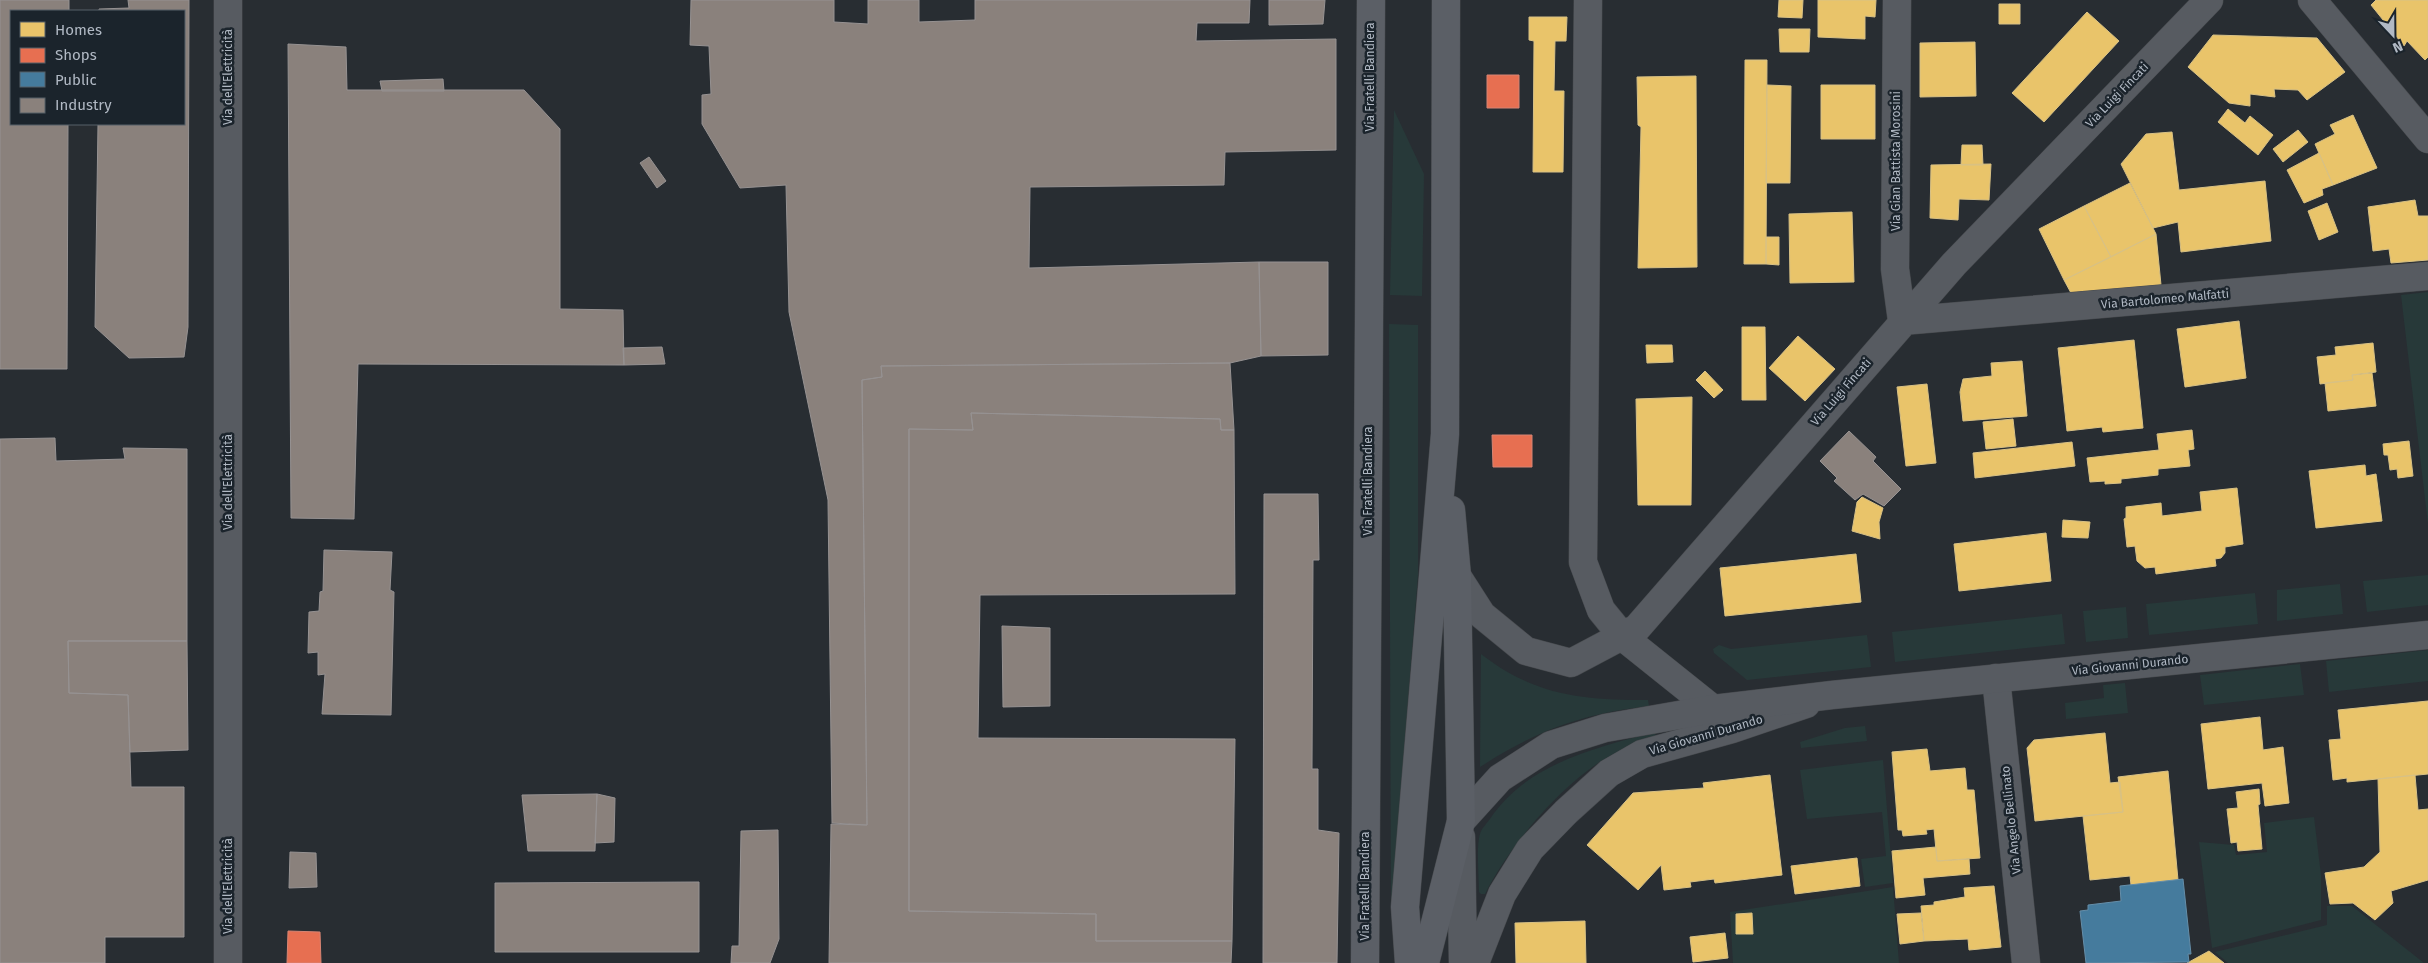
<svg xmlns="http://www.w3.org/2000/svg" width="2428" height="963" font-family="'Fira Sans',sans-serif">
<rect width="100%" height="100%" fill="#282d32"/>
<path fill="#273939" d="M 1394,110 L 1424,174 L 1422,296 L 1390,295 Z
M 2428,292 L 2428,524 L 2401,295 Z
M 1389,324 L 1418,325 L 1418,575 L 1391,916 Z
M 2428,575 L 2428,605 L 2367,612 L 2363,581 Z
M 2340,584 L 2343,614 L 2277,621 L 2277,590 Z
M 2255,593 L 2258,624 L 2149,635 L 2146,604 Z
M 2126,607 L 2128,638 L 2086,642 L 2083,611 Z
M 2062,614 L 2065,644 L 1895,662 L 1892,632 Z
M 1867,635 L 1871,667 L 1747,680 L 1714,653 L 1713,649 L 1719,645 L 1731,649 Z
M 2428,650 L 2428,681 L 2329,692 L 2326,661 Z
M 1481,654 C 1535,696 1583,700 1648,700 L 1649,706 C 1581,714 1538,730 1480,767 Z
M 2300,664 L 2304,695 L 2204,705 L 2200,675 Z
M 2125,683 L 2128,713 L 2066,719 L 2065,703 L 2104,698 L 2103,685 Z
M 1865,726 L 1867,741 L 1801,748 L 1800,742 L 1845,728 Z
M 1655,732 L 1656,739 C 1643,744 1629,747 1616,753 C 1568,775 1508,847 1485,894 L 1481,894 L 1479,892 C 1479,877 1476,847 1480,834 C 1481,829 1487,823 1490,819 C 1526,764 1595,748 1655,732 Z
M 1883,760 L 1893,883 L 1865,887 L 1861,859 L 1886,856 L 1882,812 L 1807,819 L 1800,770 Z
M 2314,817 L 2321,875 L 2321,920 L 2212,948 L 2199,842 L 2234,845 L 2236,855 L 2267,852 L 2264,823 Z
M 1893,887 L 1899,963 L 1733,963 L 1730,912 Z
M 2327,906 L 2352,906 L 2424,963 L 2228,963 L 2215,952 L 2327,925 Z"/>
<path fill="#e9c46a" stroke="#d8c185" d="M 1779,0 L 1803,0 L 1802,18 L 1778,17 Z
M 1818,0 L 1876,0 L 1875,17 L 1865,16 L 1865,39 L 1818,37 Z
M 2376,0 L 2428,0 L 2428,57 L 2425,60 L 2407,41 L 2404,46 L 2371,5 Z
M 1999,4 L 2020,4 L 2020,24 L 1999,24 Z
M 2087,12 L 2119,41 L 2044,122 L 2012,93 Z
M 1529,17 L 1567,17 L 1566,41 L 1555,41 L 1554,91 L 1564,91 L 1563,172 L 1533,172 L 1534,41 L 1529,40 Z
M 1779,29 L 1810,29 L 1809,52 L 1780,52 Z
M 2213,35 L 2317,38 L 2345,72 L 2307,100 L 2298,90 L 2274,89 L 2275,97 L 2250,94 L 2250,106 L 2229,103 L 2188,67 Z
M 1975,42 L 1976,96 L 1920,97 L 1920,43 Z
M 1745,60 L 1767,60 L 1766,264 L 1744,264 Z
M 1696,76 L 1697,267 L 1638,268 L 1641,127 L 1638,125 L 1637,77 Z
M 1767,85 L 1791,86 L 1790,183 L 1766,183 Z
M 1821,85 L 1875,85 L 1875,139 L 1821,139 Z
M 2228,109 L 2245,123 L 2250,116 L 2273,135 L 2258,155 L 2218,122 Z
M 2353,115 L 2377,168 L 2333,185 L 2315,144 L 2335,134 L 2330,125 Z
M 2298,130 L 2308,142 L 2283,162 L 2273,149 Z
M 2172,132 L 2179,190 L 2265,181 L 2271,241 L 2181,252 L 2178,222 L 2153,228 L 2121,164 L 2146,134 Z
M 1962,145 L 1982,145 L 1983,165 L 1961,165 Z
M 2319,153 L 2333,185 L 2322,189 L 2323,195 L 2304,203 L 2287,170 Z
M 1991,164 L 1989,200 L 1959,199 L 1958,220 L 1930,218 L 1931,165 Z
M 2130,183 L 2156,234 L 2111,257 L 2084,206 Z
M 2415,200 L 2418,216 L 2428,216 L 2428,260 L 2391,263 L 2389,249 L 2373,251 L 2368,207 Z
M 2327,203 L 2338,232 L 2319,240 L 2308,211 Z
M 2084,206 L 2111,257 L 2064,280 L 2039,229 Z
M 1852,212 L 1854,282 L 1790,283 L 1789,214 Z
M 2156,234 L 2161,285 L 2071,293 L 2064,280 Z
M 1766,237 L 1779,237 L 1779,265 L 1766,264 Z
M 2239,321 L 2246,378 L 2185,387 L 2177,329 Z
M 1742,327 L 1765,327 L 1766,400 L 1742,400 Z
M 1798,336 L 1835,369 L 1805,401 L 1769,368 Z
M 2134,340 L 2143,428 L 2103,432 L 2102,427 L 2067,431 L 2058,348 Z
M 2373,343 L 2376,372 L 2352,375 L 2353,380 L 2320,384 L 2317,357 L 2336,355 L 2335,347 Z
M 1646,345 L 1672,345 L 1673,362 L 1647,363 Z
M 2022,361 L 2027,416 L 1963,421 L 1960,392 L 1963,379 L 1992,376 L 1991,363 Z
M 1705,371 L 1723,390 L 1714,398 L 1696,380 Z
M 2372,373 L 2376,406 L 2328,411 L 2325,383 L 2353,380 L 2352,375 Z
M 1927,384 L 1936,463 L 1906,466 L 1897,387 Z
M 1692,397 L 1691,505 L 1638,505 L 1636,399 Z
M 2013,419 L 2016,446 L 1986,449 L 1983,422 Z
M 2192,430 L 2194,449 L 2188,450 L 2190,466 L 2158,469 L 2158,475 L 2121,479 L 2121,483 L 2105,484 L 2105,481 L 2090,482 L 2087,458 L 2159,450 L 2157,434 Z
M 2409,441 L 2413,476 L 2398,478 L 2397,469 L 2390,470 L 2388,455 L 2384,455 L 2383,444 Z
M 2072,442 L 2075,466 L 1975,478 L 1973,453 Z
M 2365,465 L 2366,476 L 2376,474 L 2382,521 L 2316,528 L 2309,471 Z
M 2237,488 L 2243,544 L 2225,547 L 2225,553 L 2221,558 L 2215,559 L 2216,566 L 2156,574 L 2155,567 L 2145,568 L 2137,561 L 2135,546 L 2127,547 L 2124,519 L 2126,518 L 2126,507 L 2161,503 L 2162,516 L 2202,511 L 2200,492 Z
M 1862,497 L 1883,508 L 1879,522 L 1880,539 L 1852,531 L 1857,502 Z
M 2063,520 L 2090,522 L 2088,538 L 2062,537 Z
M 2046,533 L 2051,581 L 1959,591 L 1954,544 Z
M 1856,554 L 1861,602 L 1725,616 L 1720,568 Z
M 2428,701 L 2428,774 L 2347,782 L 2347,778 L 2333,780 L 2329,740 L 2341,739 L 2338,710 Z
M 2260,717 L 2263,750 L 2283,747 L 2289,803 L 2265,806 L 2262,783 L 2208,789 L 2201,724 Z
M 2105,733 L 2110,783 L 2120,782 L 2123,812 L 2035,821 L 2027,748 L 2034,740 Z
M 1927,749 L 1930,771 L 1965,768 L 1967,790 L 1974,790 L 1980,858 L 1937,861 L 1934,829 L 1926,830 L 1927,834 L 1903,836 L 1902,830 L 1898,830 L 1892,752 Z
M 2168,771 L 2178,880 L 2131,885 L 2130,876 L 2090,880 L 2083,816 L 2123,812 L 2118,777 Z
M 1770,775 L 1782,875 L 1715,883 L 1714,879 L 1690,882 L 1691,887 L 1664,890 L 1661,865 L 1638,890 L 1587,845 L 1633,793 L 1704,788 L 1703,783 Z
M 2415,775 L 2418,810 L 2428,809 L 2428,880 L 2391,891 L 2393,903 L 2375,920 L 2353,903 L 2330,904 L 2325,873 L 2364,867 L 2380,852 L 2378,779 Z
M 2259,789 L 2260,804 L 2258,805 L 2262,849 L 2238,851 L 2237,842 L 2231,843 L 2227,809 L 2238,808 L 2236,792 Z
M 1936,847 L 1937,861 L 1969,859 L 1970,874 L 1923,878 L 1925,895 L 1896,898 L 1892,851 Z
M 1857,858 L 1860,886 L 1795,894 L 1791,866 Z
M 1994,886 L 2001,947 L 1969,950 L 1968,939 L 1924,941 L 1921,906 L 1934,905 L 1934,902 L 1965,897 L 1964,888 Z
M 1752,913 L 1753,934 L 1736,934 L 1736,914 Z
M 1921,913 L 1924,941 L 1900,944 L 1897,914 Z
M 1585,921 L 1586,963 L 1516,963 L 1515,923 Z
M 1725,933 L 1728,958 L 1693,962 L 1690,937 Z
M 2209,951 L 2224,963 L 2187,963 L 2189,962 Z"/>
<path fill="#e76f51" stroke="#d78574" d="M 1487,75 L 1519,75 L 1519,108 L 1487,108 Z
M 1492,435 L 1532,435 L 1532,467 L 1493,467 Z
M 288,931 L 320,932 L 321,963 L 287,963 Z"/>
<path fill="#457b9d" stroke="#658ea9" d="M 2183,879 L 2191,954 L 2188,954 L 2189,962 L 2086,963 L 2080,911 L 2088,910 L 2088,905 L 2121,901 L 2120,886 Z"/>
<path fill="#8a817c" stroke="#969292" d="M 0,0 L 69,0 L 69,11 L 11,11 L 11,124 L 68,124 L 67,369 L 0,369 Z
M 128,0 L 189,0 L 188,327 L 184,357 L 129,358 L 95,327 L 98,124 L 184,124 L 184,11 L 99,11 L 99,9 L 129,8 Z
M 691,0 L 834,0 L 834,22 L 868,24 L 868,0 L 919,0 L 919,22 L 975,20 L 975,0 L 1250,0 L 1249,23 L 1197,23 L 1196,41 L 1336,39 L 1336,150 L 1225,152 L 1224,185 L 1030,187 L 1029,268 L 1259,262 L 1261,356 L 1230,363 L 881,366 L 882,377 L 862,380 L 867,825 L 832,823 L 828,500 L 789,312 L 786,185 L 740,188 L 702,124 L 702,95 L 711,94 L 709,46 L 690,45 Z
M 1269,0 L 1325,0 L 1323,24 L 1269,25 Z
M 288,44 L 346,47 L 347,90 L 524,90 L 560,129 L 560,309 L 623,310 L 624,365 L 358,364 L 354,519 L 291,518 Z
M 443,79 L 444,91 L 382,91 L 380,81 Z
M 649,157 L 666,181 L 657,188 L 640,163 Z
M 1259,262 L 1328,262 L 1328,355 L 1261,356 Z
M 662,347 L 665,364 L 624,365 L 623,348 Z
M 1230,363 L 1234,430 L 1221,430 L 1220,419 L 971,413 L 973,430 L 909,429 L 909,911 L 1096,914 L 1096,941 L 1232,941 L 1231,963 L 829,963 L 831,824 L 867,825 L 862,380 L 882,377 L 881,366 Z
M 971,413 L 1220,419 L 1221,430 L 1234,430 L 1235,594 L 980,595 L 978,738 L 1235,739 L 1232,941 L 1096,941 L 1096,914 L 909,911 L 909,429 L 973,430 Z
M 1849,431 L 1876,457 L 1873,461 L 1901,489 L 1884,506 L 1863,494 L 1855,500 L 1834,481 L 1837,478 L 1820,461 Z
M 55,438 L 56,461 L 125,459 L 123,448 L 187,449 L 187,641 L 68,641 L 69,693 L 128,695 L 131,787 L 184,787 L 184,937 L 105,937 L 105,963 L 0,963 L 0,439 Z
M 1264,494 L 1318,494 L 1319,560 L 1313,560 L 1312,769 L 1318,769 L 1318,830 L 1339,833 L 1337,963 L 1263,963 Z
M 324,550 L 392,552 L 390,590 L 394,592 L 391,715 L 322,714 L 325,674 L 318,675 L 318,652 L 308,653 L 309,612 L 319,611 L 320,592 L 323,591 Z
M 1002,626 L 1050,628 L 1050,706 L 1003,707 Z
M 68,641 L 187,641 L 188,750 L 130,752 L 128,695 L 69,693 Z
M 597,794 L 595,851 L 528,851 L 522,795 Z
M 597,794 L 615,798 L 614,842 L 595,843 Z
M 778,830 L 779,939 L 770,963 L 731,963 L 732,946 L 739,946 L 741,831 Z
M 290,852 L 316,853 L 317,887 L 289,888 Z
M 699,882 L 699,952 L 495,952 L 495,883 Z"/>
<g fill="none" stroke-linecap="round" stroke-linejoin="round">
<g stroke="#46494d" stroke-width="29">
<path id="minor" d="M 1588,0 L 1583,562 L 1601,610 L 1623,637 L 1713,709
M 1897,0 L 1895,269 L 1902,321 L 2428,276
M 2312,0 L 2428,139
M 1457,576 L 1482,615 L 1526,651 L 1571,663 L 1637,628 L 1954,264 L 2209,0
M 1996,678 L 2026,963
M 1461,837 L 1463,963
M 1475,963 L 1502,894 L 1530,849 L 1566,812 L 1609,773 L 1642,754 L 1732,729 L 1806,704"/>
</g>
<g stroke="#46494d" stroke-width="29">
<path id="tertiary" d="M 1461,821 L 1500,778 L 1551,745 L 1605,728 L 1713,709 L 1832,695 L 2428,635
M 228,963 L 228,0"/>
</g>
<g stroke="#46494d" stroke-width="29">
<path id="secondary" d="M 1365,963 L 1371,0
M 1409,963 L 1405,907 L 1445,434 L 1446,0
M 1425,963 L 1461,821 L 1457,576 L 1451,510"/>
</g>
<use href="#minor" stroke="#575b61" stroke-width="28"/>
<use href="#tertiary" stroke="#575b61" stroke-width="28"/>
<use href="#secondary" stroke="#5b5f66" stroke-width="28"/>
</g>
<g text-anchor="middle" stroke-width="5" stroke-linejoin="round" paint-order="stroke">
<g font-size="12" fill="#b1b9c4" stroke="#1b242c">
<text transform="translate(228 77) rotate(-90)" y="4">Via dell'Elettricità</text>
<text transform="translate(1370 77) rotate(-90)" y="4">Via Fratelli Bandiera</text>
<text transform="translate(2117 95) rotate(-46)" y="4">Via Luigi Fincati</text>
<text transform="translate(1896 161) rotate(-90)" y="4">Via Gian Battista Morosini</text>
<text transform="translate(2165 299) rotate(-5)" y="4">Via Bartolomeo Malfatti</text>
<text transform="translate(1841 392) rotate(-49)" y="4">Via Luigi Fincati</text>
<text transform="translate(1368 481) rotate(-90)" y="4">Via Fratelli Bandiera</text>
<text transform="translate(228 482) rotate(-90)" y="4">Via dell'Elettricità</text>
<text transform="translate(2130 665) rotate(-6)" y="4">Via Giovanni Durando</text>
<text transform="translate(1706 735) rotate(-16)" y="4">Via Giovanni Durando</text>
<text transform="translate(2011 820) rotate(-96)" y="4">Via Angelo Bellinato</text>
<text transform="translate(228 886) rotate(-90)" y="4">Via dell'Elettricità</text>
<text transform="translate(1365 886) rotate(-90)" y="4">Via Fratelli Bandiera</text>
</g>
</g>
<rect x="10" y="10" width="175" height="115" fill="#1b242c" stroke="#576069"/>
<rect x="20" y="22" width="25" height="15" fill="#e9c46a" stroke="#576069"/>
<text x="55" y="35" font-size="15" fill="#b1b9c4">Homes</text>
<rect x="20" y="48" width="25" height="15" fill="#e76f51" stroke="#576069"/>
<text x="55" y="60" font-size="15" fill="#b1b9c4">Shops</text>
<rect x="20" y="72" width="25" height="15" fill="#457b9d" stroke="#576069"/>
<text x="55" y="85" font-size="15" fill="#b1b9c4">Public</text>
<rect x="20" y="98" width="25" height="15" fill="#8a817c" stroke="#576069"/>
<text x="55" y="110" font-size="15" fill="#b1b9c4">Industry</text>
<g transform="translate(2393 35) rotate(158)" stroke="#1b242c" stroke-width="4" paint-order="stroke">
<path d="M0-4L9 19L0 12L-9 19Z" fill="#b1b9c4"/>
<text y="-8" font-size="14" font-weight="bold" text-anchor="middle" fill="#b1b9c4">N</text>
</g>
</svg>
